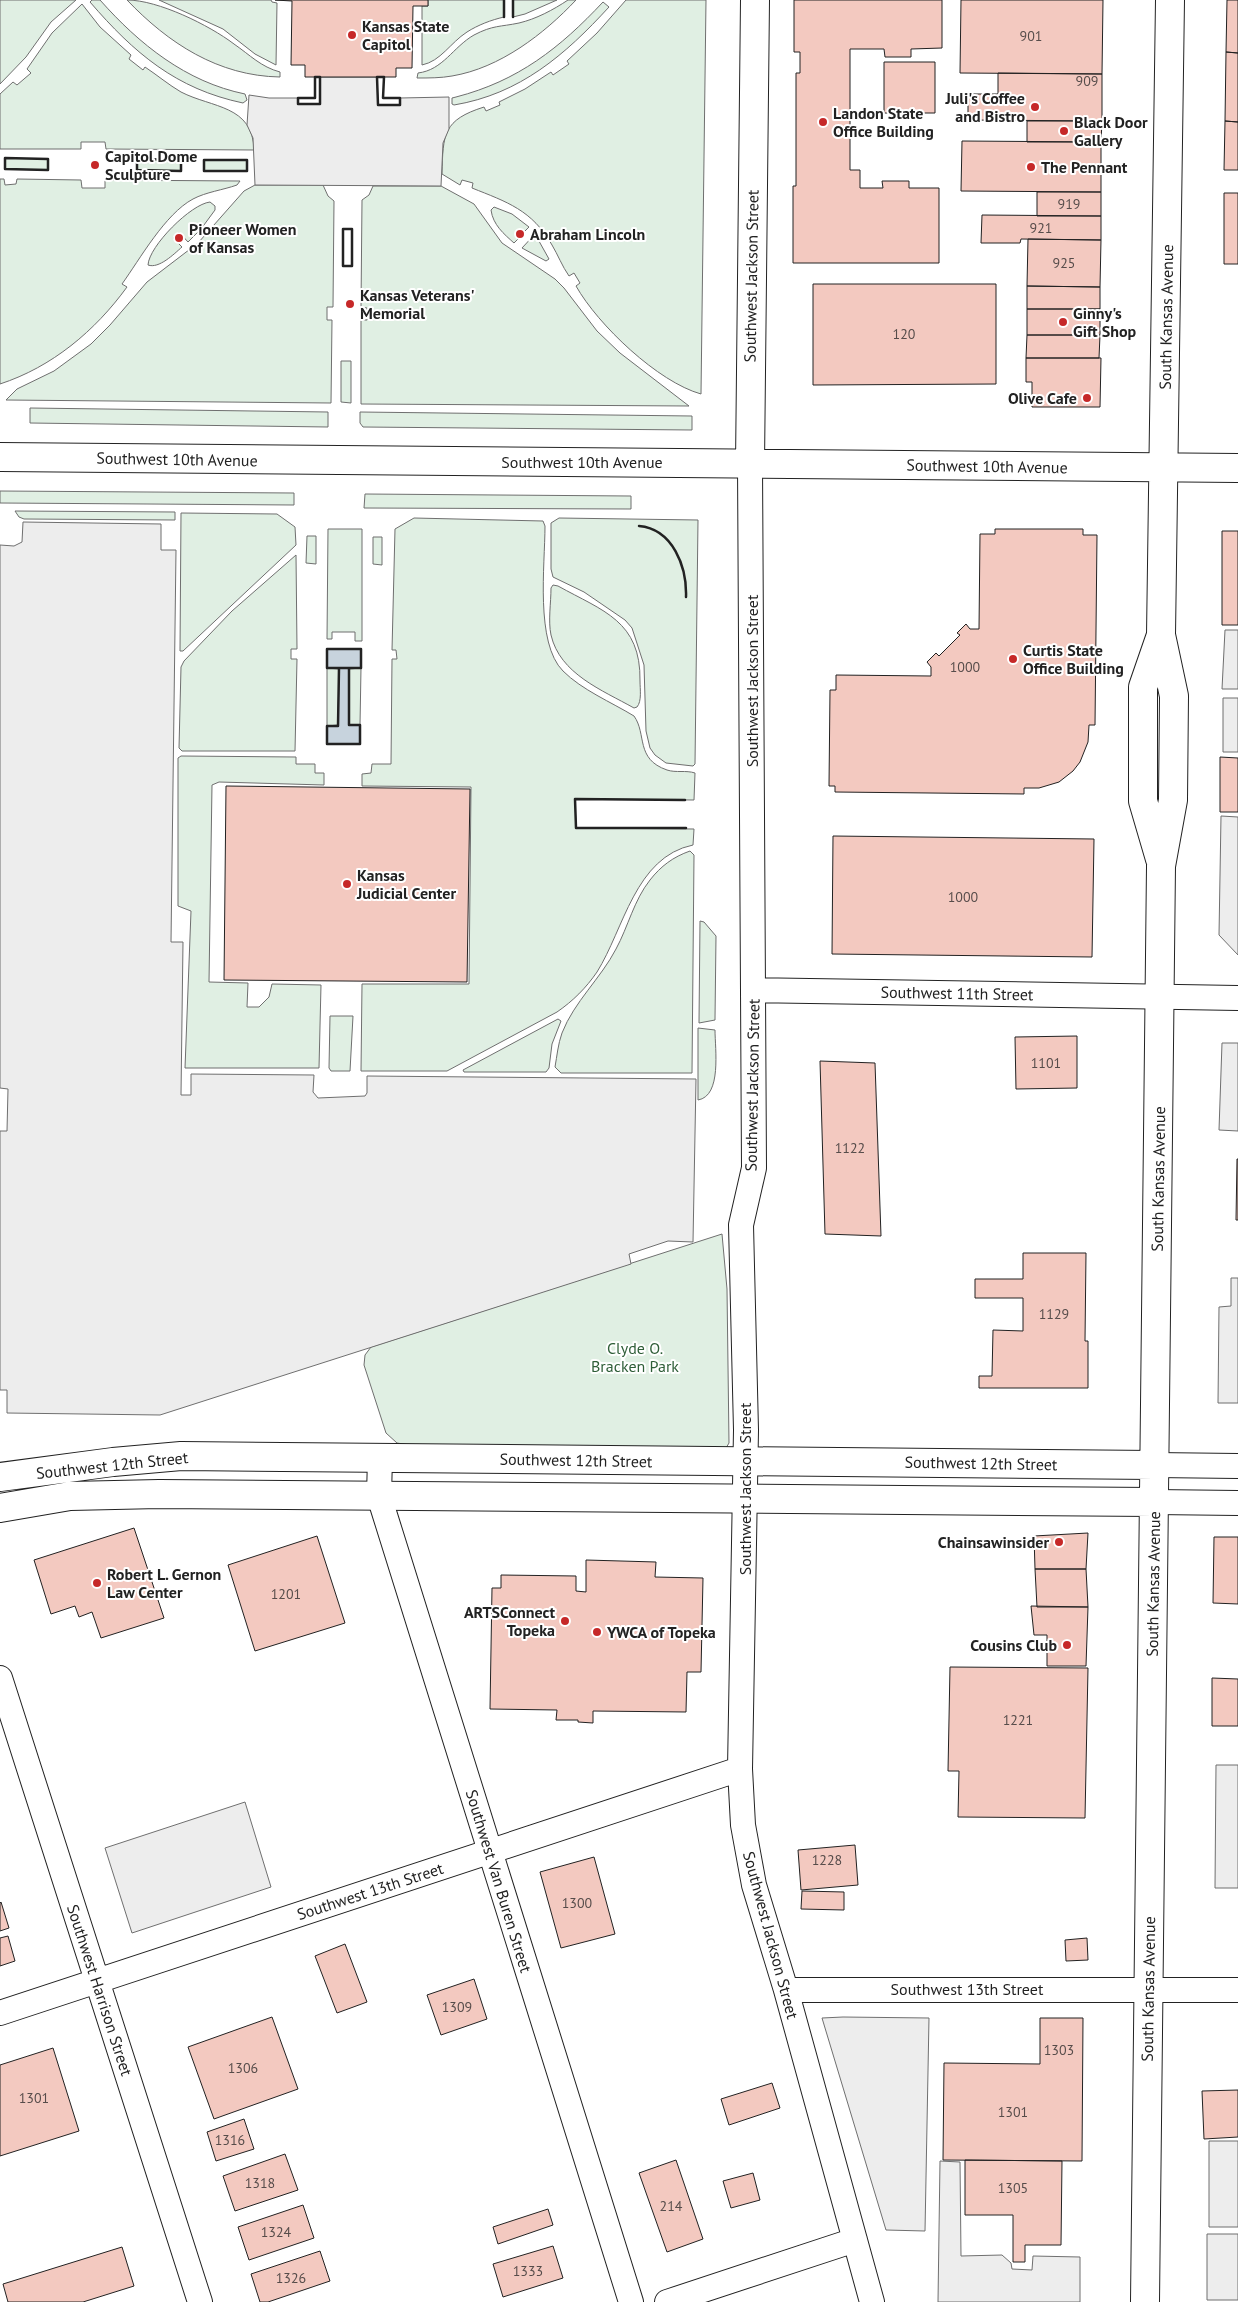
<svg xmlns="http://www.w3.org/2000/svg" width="1238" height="2302" font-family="'PT Sans',sans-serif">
<rect width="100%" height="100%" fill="#fff"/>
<path fill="#e0efe3" stroke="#6f6f6f" d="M 0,0 L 76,0 L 51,22 L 26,57 L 0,84 Z
M 92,0 L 100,0 C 139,44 186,82 245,94 L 247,100 L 243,103 C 176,89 134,53 90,2 Z
M 127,0 C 158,0 209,25 234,44 C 250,55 261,67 280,72 L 280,77 C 218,76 168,43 127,0 Z
M 159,0 L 271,0 L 272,2 L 277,3 L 276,65 L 255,54 L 223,29 Z
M 428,0 L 504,0 L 504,17 C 491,20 478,25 467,32 C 450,43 441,61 422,65 L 422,6 L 428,6 Z
M 513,0 L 557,0 L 525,14 L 513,17 Z
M 568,0 L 576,0 C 544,34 500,68 452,76 C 441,78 429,78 417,78 L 418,73 C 443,70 453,47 474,35 C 493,25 500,27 519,23 C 536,19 553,10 568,0 Z
M 626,0 L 706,0 L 701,394 C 658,382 598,325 576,286 L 580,283 L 574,273 L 569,276 C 562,266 558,255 552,245 C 532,210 507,202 472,188 L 473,183 L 462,180 L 460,185 L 442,174 C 443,134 443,120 484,107 L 486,111 L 500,105 L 499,102 L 525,89 L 551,72 L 553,75 L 569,64 L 567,61 L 597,33 Z
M 603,2 L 609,7 C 565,55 520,94 454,105 L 452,104 L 452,98 L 456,97 C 518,81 560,48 603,2 Z
M 82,4 L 100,27 L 131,55 L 129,59 L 143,70 L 145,67 C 157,75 169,85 181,92 C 212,108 253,105 254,150 L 106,149 L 105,142 L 81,142 L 81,149 L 0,149 L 0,94 L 13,82 L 17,85 L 31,73 L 27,69 L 52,33 Z
M 5,158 L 48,159 L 48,170 L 5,169 Z
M 137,159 L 181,160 L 181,171 L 137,170 Z
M 204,160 L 247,160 L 247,171 L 204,171 Z
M 0,179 L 4,179 L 5,185 L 16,184 L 17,179 L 81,180 L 82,188 L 105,188 L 105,180 L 240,181 L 237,185 C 223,190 206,192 193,199 C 165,214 140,259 122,284 L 127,287 C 95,331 52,367 0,384 Z
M 255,185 L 323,185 L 328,196 L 334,201 L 333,307 L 327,307 L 327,320 L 332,320 L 331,403 L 6,400 L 17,389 L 54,371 L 91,344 L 110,325 L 147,282 L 198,243 L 244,191 Z
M 373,186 L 441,186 L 474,204 L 502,243 L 555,279 L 564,288 L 597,331 L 620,353 L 689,406 L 361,404 L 361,320 L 367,320 L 367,308 L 361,307 L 362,200 L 369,195 Z
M 210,202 L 215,206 L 215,210 L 201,229 L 188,242 L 179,232 L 173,238 L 182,247 C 174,254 159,269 148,265 C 149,246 191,204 210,202 Z
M 494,207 L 512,214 L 529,227 L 523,233 L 519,229 L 515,233 L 520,237 L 514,243 C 504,234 493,225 491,210 Z
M 535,234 L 549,259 L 546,261 L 522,248 Z
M 341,361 L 351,361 L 351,403 L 341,402 Z
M 30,408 L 328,412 L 328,427 L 30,423 Z
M 360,412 L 692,416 L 692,430 L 363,427 L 360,423 Z
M 0,491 L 294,493 L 294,505 L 0,503 Z
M 365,494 L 631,496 L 631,509 L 364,508 Z
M 15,511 L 175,512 L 175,520 L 24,519 L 19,517 Z
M 181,513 L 277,514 L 295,527 L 296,545 L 183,651 L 180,651 Z
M 414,518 L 543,521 L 545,526 C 545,565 535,643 563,671 C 582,690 611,702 634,716 C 647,734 635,759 667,770 C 676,773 686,770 695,773 L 694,800 L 575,799 L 576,828 L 694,829 L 693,845 C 635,857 624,929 597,972 C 586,988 573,1001 557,1012 L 447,1071 L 361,1071 L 362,984 L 469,984 L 471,787 L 362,786 L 362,774 L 371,773 L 372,764 L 391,764 L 392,659 L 397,659 L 396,650 L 392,650 L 395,529 Z
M 559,518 L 698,520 L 695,764 L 693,766 L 666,763 L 655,755 L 650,748 L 646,731 L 644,665 L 632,628 L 625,620 L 584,592 L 553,577 L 551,569 L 551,523 Z
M 328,529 L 362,529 L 362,641 L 355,641 L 355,632 L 332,632 L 332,639 L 327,639 Z
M 307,536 L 316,536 L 316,564 L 306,563 Z
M 373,537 L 382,537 L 382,565 L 373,564 Z
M 296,555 L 297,649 L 291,649 L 291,659 L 297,659 L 295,751 L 182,751 L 179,748 L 181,667 L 184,661 L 232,611 Z
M 553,585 L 558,586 C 603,611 641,621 640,681 C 640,689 642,701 637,707 L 634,708 C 602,690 560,674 551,635 C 548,621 551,603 551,588 Z
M 327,668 L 339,668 L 338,726 L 327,726 Z
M 349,668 L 361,668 L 360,725 L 349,725 Z
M 181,756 L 296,757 L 296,764 L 315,764 L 315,773 L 324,773 L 324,785 L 219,782 L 212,785 L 209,982 L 248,983 L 247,1007 L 259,1007 L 269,997 L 272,984 L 321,985 L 319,1068 L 185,1068 L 191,911 L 178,906 L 178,758 Z
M 690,851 L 694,855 L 692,1073 L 561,1073 L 555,1067 C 557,1056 558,1044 562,1033 C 574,1002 601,978 616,949 C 628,927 634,900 650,880 C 661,866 673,857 690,851 Z
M 700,921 L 704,922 L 716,936 L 715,1020 L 699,1023 Z
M 330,1016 L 353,1016 L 350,1071 L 331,1071 L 329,1068 Z
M 558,1019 L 561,1021 L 552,1044 L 549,1068 L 546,1072 L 464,1072 L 463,1070 Z
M 698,1028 L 715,1030 C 715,1049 722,1096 698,1100 Z
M 722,1234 L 727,1289 L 729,1443 L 726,1448 L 415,1446 L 397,1443 L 386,1433 L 364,1365 L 365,1355 L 371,1347 Z"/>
<path fill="#ededed" stroke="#6f6f6f" d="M 320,77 L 377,77 L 378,105 L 400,105 L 400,98 L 449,97 L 449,129 L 443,143 L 441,186 L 255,185 L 253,138 L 247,125 L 249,95 L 269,98 L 298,98 L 298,104 L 320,104 Z
M 23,522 L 161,524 L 161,550 L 176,550 L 171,942 L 183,942 L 181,1095 L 191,1095 L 191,1074 L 314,1075 L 313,1092 L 318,1098 L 365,1096 L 367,1093 L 367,1076 L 696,1079 L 693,1242 L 668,1241 L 629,1254 L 631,1264 L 160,1415 L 7,1413 L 7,1390 L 0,1390 L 0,1131 L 7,1131 L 8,1089 L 0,1088 L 0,545 L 14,546 L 22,542 Z
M 1225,630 L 1238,630 L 1238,689 L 1222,689 Z
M 1223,698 L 1238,698 L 1238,752 L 1223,752 Z
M 1221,816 L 1238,817 L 1238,955 L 1219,935 Z
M 1222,1043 L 1238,1043 L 1238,1131 L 1219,1130 Z
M 1231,1278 L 1238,1278 L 1238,1403 L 1218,1403 L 1219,1307 L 1231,1306 Z
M 1216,1765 L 1238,1765 L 1238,1888 L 1215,1888 Z
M 245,1802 L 271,1887 L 132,1933 L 105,1848 Z
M 843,2017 L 929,2018 L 925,2231 L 886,2230 L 822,2018 Z
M 1209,2141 L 1238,2141 L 1238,2227 L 1209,2227 Z
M 940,2161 L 960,2162 L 961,2256 L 1002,2255 L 1011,2263 L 1012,2269 L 1032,2270 L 1033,2256 L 1080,2257 L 1080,2302 L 938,2302 Z
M 1207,2234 L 1238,2234 L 1238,2300 L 1207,2300 Z"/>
<path fill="#c7d3dd" stroke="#6f6f6f" d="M 327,649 L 361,649 L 361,668 L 349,669 L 349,725 L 360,725 L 360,744 L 327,744 L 327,726 L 338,725 L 339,669 L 327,668 Z"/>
<path fill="#f3c9c0" stroke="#222" d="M 275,0 L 428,0 L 428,6 L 413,6 L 412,68 L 396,68 L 396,77 L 305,77 L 305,65 L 291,65 L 292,1 Z
M 794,0 L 942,0 L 942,48 L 911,49 L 911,57 L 885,57 L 884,49 L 850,49 L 850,170 L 860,170 L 860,188 L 883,188 L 882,181 L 909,181 L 909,188 L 939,188 L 939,263 L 793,263 L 793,186 L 796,186 L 796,73 L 800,73 L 800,52 L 794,52 Z
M 961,0 L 1103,0 L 1102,74 L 960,73 Z
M 1227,0 L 1238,0 L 1238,53 L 1226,52 Z
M 1226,52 L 1238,53 L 1238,122 L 1225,121 Z
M 884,62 L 935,62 L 935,113 L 884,113 Z
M 998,73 L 1102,74 L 1102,121 L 968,120 L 968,94 L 998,94 Z
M 1027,121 L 1102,121 L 1101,142 L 1027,142 Z
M 1225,121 L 1238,122 L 1238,170 L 1224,170 Z
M 962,141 L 1101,142 L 1101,192 L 961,191 Z
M 1037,192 L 1101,192 L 1101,216 L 1037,216 Z
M 1224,193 L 1238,193 L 1238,264 L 1224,264 Z
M 982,215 L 1101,216 L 1101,240 L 1021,239 L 1020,243 L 981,243 Z
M 1028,239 L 1101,240 L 1100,287 L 1027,286 Z
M 813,284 L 996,284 L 996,384 L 813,385 Z
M 1027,286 L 1100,287 L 1100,309 L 1027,309 Z
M 1027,309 L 1100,309 L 1100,335 L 1027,335 Z
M 1027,335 L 1100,335 L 1099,358 L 1026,358 Z
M 1026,358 L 1101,358 L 1100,407 L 1032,407 L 1032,382 L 1026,382 Z
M 995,529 L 1083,529 L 1083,535 L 1097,535 L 1095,725 L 1089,725 L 1088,742 L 1080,762 L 1073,771 L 1059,782 L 1039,788 L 1024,788 L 1024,794 L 835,792 L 835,786 L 829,786 L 830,690 L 836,690 L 836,675 L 931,676 L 931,667 L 927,662 L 936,653 L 939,656 L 960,635 L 957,633 L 966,624 L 970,629 L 979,629 L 980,534 L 995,534 Z
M 1222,531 L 1238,531 L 1238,625 L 1222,625 Z
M 1220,757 L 1238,758 L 1238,812 L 1220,812 Z
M 226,786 L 470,789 L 467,982 L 224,980 Z
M 833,836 L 1094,839 L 1092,957 L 832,954 Z
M 1077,1036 L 1077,1088 L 1016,1089 L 1015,1037 Z
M 820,1061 L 875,1063 L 881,1236 L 825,1234 Z
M 1237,1159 L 1238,1159 L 1238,1220 L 1236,1220 Z
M 1023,1253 L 1086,1253 L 1085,1341 L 1088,1341 L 1088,1388 L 979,1388 L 979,1376 L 992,1376 L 993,1330 L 1023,1331 L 1023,1298 L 975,1298 L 975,1279 L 1023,1279 Z
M 134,1528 L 164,1618 L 101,1638 L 92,1612 L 79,1617 L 75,1606 L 51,1614 L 34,1560 Z
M 1088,1533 L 1086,1569 L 1035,1569 L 1034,1536 Z
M 317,1536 L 345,1623 L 255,1651 L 228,1565 Z
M 1214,1537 L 1238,1537 L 1238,1604 L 1213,1603 Z
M 586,1560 L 656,1562 L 655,1577 L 703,1578 L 701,1672 L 687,1672 L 686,1712 L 593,1711 L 593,1723 L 578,1722 L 578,1720 L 556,1720 L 557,1710 L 490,1709 L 492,1588 L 501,1588 L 501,1575 L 576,1576 L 576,1591 L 586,1592 Z
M 1035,1569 L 1086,1569 L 1088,1607 L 1037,1607 Z
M 1031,1606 L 1088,1607 L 1086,1666 L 1047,1666 L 1047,1635 L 1034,1635 Z
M 950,1667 L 1088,1668 L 1085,1818 L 958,1817 L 959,1771 L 948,1771 Z
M 1212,1678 L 1238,1679 L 1238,1726 L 1212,1726 Z
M 855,1845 L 858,1885 L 801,1890 L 798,1850 Z
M 594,1857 L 615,1934 L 561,1948 L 540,1872 Z
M 802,1891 L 844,1892 L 844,1910 L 801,1909 Z
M 1,1902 L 9,1928 L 0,1931 L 0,1903 Z
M 8,1936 L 15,1961 L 0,1966 L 0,1938 Z
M 1087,1938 L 1088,1960 L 1066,1961 L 1065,1940 Z
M 345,1944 L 367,2002 L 337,2013 L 315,1956 Z
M 474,1979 L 487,2019 L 441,2035 L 427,1995 Z
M 272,2017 L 298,2089 L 214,2119 L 188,2047 Z
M 1040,2018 L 1083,2018 L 1082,2161 L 943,2160 L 944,2063 L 1040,2064 Z
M 53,2048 L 79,2131 L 0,2156 L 0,2065 Z
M 772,2083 L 780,2108 L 729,2125 L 721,2099 Z
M 1238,2090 L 1238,2137 L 1204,2139 L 1202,2091 Z
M 244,2119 L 254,2149 L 216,2161 L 207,2132 Z
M 285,2154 L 298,2190 L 235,2211 L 223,2176 Z
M 676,2160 L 703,2239 L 667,2252 L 639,2173 Z
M 965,2160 L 1062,2161 L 1061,2245 L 1025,2245 L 1025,2262 L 1013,2262 L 1013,2215 L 965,2215 Z
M 753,2173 L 760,2200 L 731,2208 L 723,2181 Z
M 303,2205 L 314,2238 L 249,2260 L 238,2227 Z
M 548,2209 L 553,2225 L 498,2244 L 493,2227 Z
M 553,2246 L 563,2278 L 503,2297 L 493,2264 Z
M 122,2247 L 134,2286 L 83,2302 L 8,2302 L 3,2284 Z
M 320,2251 L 330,2281 L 268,2302 L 260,2302 L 251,2274 Z"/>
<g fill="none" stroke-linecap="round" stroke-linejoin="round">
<g stroke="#222" stroke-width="26">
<path id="minor" d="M 750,464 L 754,1168 L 741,1225 L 746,1430 L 740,1769 L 743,1825 L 754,1885 L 786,1990 L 872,2302
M 753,990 L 1238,998
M 380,1457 L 379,1496 L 631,2302
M 1154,1465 L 1238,1466
M 1154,1502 L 1238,1503
M 0,1678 L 200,2302
M 786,1990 L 1238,1990
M 0,2013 L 740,1769
M 667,2302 L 855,2240"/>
</g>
<g stroke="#222" stroke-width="30">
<path id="major" d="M 0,457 L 1238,468
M 750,464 L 755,0
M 1160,859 L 1143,801 L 1143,687 L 1161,635
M 0,1477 L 113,1462 L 181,1456 L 1154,1465
M 0,1508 L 70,1496 L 159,1494 L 1154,1502
M 1145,2302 L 1161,866 L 1173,800 L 1174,696 L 1161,635 L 1170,0"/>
</g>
<use href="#minor" stroke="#fff" stroke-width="24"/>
<use href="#major" stroke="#fff" stroke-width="28"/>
<path stroke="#222" stroke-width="2.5" d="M 513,0 L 513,17
M 504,17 L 504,0
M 315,77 L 320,77 L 320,104 L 298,104 L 298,98 L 315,98 Z
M 377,77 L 384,77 L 383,98 L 400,98 L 400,105 L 378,105 Z
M 5,158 L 48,159 L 48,170 L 5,169 Z
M 137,159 L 181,160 L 181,171 L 137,170 Z
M 204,160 L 247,160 L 247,171 L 204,171 Z
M 343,229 L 352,229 L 352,266 L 343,266 Z
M 639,526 C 673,529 687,567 686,597
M 327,649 L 361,649 L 361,668 L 327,668 Z
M 339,668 L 349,668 L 349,725 L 360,725 L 360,744 L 327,744 L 327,726 L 338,726 Z
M 685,800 L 575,799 L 576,828 L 686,828"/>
</g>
<g fill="#c62828" stroke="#fff" stroke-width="2">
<circle cx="352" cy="35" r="5"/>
<circle cx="1035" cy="107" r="5"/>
<circle cx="823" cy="122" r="5"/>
<circle cx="1064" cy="131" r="5"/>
<circle cx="95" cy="165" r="5"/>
<circle cx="1031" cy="167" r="5"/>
<circle cx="520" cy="234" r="5"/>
<circle cx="179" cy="238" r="5"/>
<circle cx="350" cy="304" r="5"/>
<circle cx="1063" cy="322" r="5"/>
<circle cx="1087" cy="398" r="5"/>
<circle cx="1013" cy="659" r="5"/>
<circle cx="347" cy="884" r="5"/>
<circle cx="1059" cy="1542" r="5"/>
<circle cx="97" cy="1583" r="5"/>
<circle cx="565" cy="1621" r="5"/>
<circle cx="597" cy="1632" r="5"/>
<circle cx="1067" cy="1645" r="5"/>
</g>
<g text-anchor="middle" stroke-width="4" stroke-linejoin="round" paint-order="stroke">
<g font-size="14" fill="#564c4a">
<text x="1031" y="41">901</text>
<text x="1087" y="86">909</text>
<text x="1069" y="209">919</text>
<text x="1041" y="233">921</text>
<text x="1064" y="268">925</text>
<text x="904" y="339">120</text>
<text x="965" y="672">1000</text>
<text x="963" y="902">1000</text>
<text x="1046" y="1068">1101</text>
<text x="850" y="1153">1122</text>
<text x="1054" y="1319">1129</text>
<text x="286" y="1599">1201</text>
<text x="1018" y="1725">1221</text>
<text x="827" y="1865">1228</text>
<text x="577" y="1908">1300</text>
<text x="457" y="2012">1309</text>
<text x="1059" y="2055">1303</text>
<text x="243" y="2073">1306</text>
<text x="34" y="2103">1301</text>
<text x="1013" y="2117">1301</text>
<text x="230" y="2145">1316</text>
<text x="260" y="2188">1318</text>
<text x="1013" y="2193">1305</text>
<text x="671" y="2211">214</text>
<text x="276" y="2237">1324</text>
<text x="528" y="2276">1333</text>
<text x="291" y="2283">1326</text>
</g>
<g font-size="16" font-weight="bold" fill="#222" stroke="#fff" text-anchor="start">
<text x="362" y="32">Kansas State<tspan x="362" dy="18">Capitol</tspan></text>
<text x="1025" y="104" text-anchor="end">Juli's Coffee<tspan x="1025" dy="18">and Bistro</tspan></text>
<text x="833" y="119">Landon State<tspan x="833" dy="18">Office Building</tspan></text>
<text x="1074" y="128">Black Door<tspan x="1074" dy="18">Gallery</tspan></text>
<text x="105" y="162">Capitol Dome<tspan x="105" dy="18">Sculpture</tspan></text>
<text x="1041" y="173">The Pennant</text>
<text x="189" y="235">Pioneer Women<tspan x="189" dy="18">of Kansas</tspan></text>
<text x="530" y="240">Abraham Lincoln</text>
<text x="360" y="301">Kansas Veterans'<tspan x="360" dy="18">Memorial</tspan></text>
<text x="1073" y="319">Ginny's<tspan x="1073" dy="18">Gift Shop</tspan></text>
<text x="1077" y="404" text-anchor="end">Olive Cafe</text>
<text x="1023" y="656">Curtis State<tspan x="1023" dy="18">Office Building</tspan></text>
<text x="357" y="881">Kansas<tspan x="357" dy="18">Judicial Center</tspan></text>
<text x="1049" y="1548" text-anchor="end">Chainsawinsider</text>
<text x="107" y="1580">Robert L. Gernon<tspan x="107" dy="18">Law Center</tspan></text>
<text x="555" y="1618" text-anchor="end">ARTSConnect<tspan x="555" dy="18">Topeka</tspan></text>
<text x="607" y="1638">YWCA of Topeka</text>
<text x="1057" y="1651" text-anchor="end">Cousins Club</text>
</g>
<g font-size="16" fill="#222" stroke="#fff">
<text transform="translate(751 276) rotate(-89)" y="6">Southwest Jackson Street</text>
<text transform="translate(1166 317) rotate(-89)" y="6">South Kansas Avenue</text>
<text transform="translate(177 459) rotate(1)" y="6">Southwest 10th Avenue</text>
<text x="582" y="468">Southwest 10th Avenue</text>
<text transform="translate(987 466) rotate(1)" y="6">Southwest 10th Avenue</text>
<text transform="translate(752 681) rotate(-90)" y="6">Southwest Jackson Street</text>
<text transform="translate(957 993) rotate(1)" y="6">Southwest 11th Street</text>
<text transform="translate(752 1085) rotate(-89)" y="6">Southwest Jackson Street</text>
<text transform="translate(1158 1179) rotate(-89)" y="6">South Kansas Avenue</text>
<text transform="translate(576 1460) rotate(1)" y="6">Southwest 12th Street</text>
<text transform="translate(981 1463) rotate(1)" y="6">Southwest 12th Street</text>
<text transform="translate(112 1465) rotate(-6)" y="6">Southwest 12th Street</text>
<text transform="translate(745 1489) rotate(-90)" y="6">Southwest Jackson Street</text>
<text transform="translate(1153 1584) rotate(-89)" y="6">South Kansas Avenue</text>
<text transform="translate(499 1881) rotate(73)" y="6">Southwest Van Buren Street</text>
<text transform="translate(370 1891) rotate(-18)" y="6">Southwest 13th Street</text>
<text transform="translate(771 1935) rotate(75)" y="6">Southwest Jackson Street</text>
<text x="967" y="1995">Southwest 13th Street</text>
<text transform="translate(1148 1989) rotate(-89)" y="6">South Kansas Avenue</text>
<text transform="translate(100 1990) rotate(72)" y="6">Southwest Harrison Street</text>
</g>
<g font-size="16" fill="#2f5e38" stroke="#fff">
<text x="635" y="1354">Clyde O.<tspan x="635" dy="18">Bracken Park</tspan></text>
</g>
</g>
</svg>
